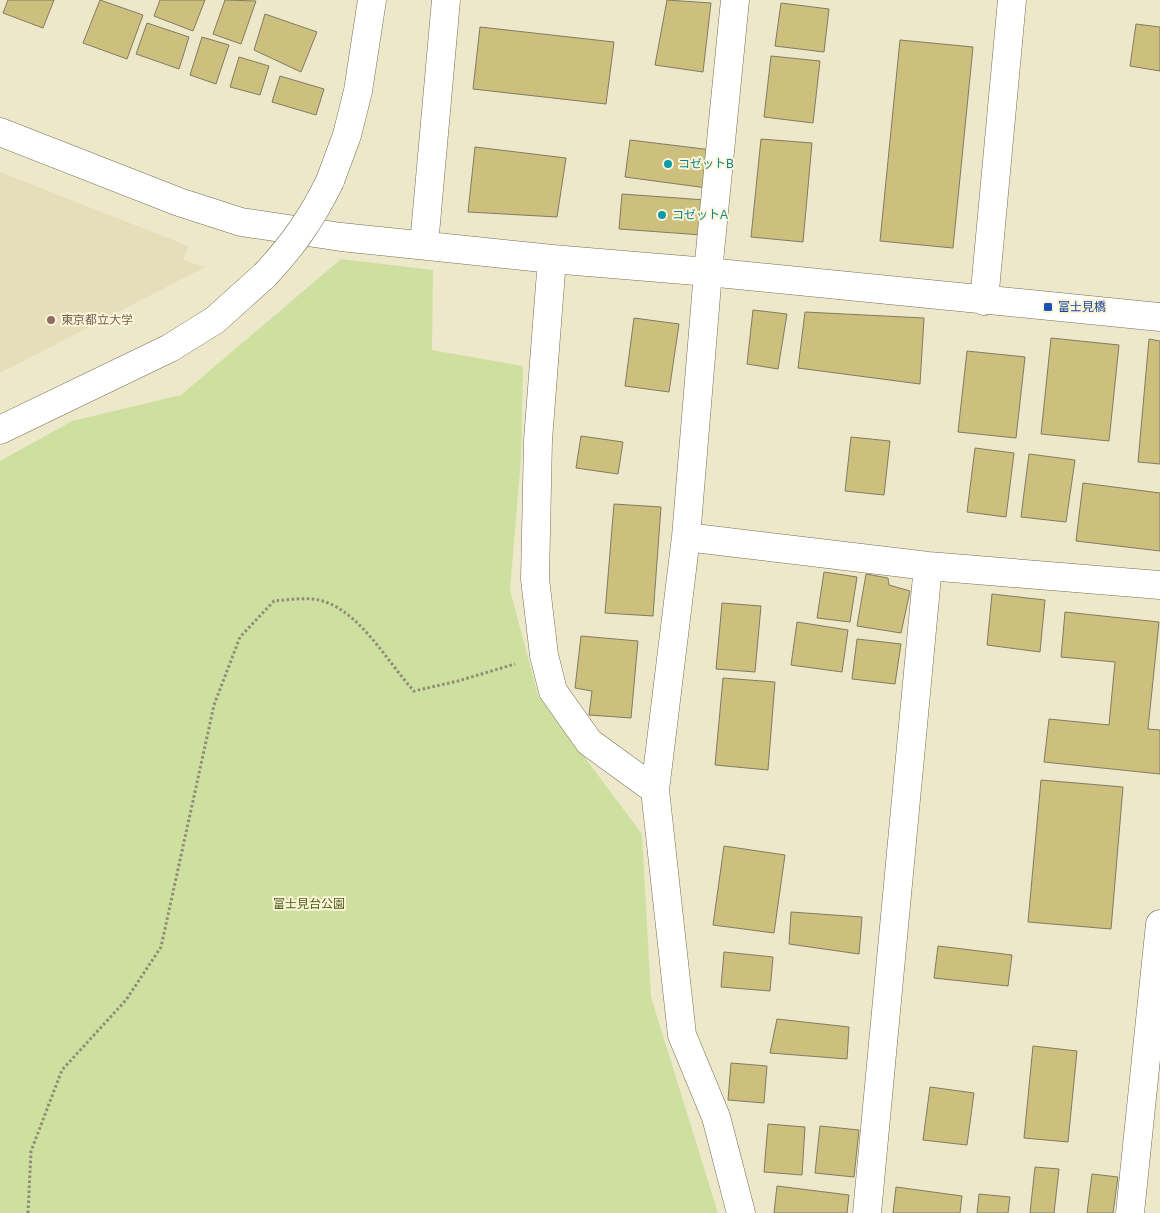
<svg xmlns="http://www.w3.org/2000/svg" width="1160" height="1213" font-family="Arial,'Noto Sans JP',sans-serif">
<rect width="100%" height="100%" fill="#eee8cb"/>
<path fill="#e5deb9" d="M 0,172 L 188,246 L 183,260 L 205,267 L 0,373 Z"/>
<path fill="#cee0a0" d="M 341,259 L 433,270 L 432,350 L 523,366 L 521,459 L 510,590 L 538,695 L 642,834 L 651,997 L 718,1213 L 0,1213 L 0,461 L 72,421 L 181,395 Z"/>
<path fill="#cdbf7d" stroke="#817c61" d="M 8,0 L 54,0 L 43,28 L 3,13 Z
M 100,0 L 143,15 L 127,59 L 83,43 Z
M 160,0 L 205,0 L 193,31 L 154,16 Z
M 225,0 L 256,1 L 241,44 L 213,34 Z
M 667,0 L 711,3 L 703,72 L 655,65 Z
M 781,3 L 829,9 L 824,52 L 775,46 Z
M 265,14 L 317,32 L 301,72 L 254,50 Z
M 147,23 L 189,37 L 179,69 L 136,54 Z
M 1136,24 L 1160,27 L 1160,71 L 1130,66 Z
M 480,27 L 614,42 L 606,104 L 473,89 Z
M 202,37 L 229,45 L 216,84 L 190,75 Z
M 900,40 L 973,47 L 953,248 L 880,241 Z
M 771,56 L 820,61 L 813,123 L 764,117 Z
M 239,57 L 269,66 L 260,95 L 230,87 Z
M 280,76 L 324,89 L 316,115 L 272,102 Z
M 761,139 L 812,143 L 803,242 L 751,237 Z
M 630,140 L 712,150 L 707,188 L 625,177 Z
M 475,147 L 566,158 L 557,217 L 468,212 Z
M 622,194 L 705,200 L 702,235 L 619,229 Z
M 753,310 L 787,314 L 778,369 L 747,364 Z
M 805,312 L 924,318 L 920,384 L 798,368 Z
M 634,318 L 679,324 L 669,392 L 625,386 Z
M 1051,338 L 1119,345 L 1109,441 L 1041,434 Z
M 1149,339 L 1160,341 L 1160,464 L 1138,462 Z
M 967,351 L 1025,357 L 1016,438 L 958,432 Z
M 581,436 L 623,442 L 618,474 L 576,468 Z
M 851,437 L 890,441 L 884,495 L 845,491 Z
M 975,448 L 1014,453 L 1006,517 L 967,512 Z
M 1029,454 L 1075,460 L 1066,522 L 1021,517 Z
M 1083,483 L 1160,493 L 1160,551 L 1076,541 Z
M 614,504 L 661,507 L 653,616 L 605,613 Z
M 824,572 L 857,577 L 850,622 L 817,618 Z
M 866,574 L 888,578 L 889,585 L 910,591 L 901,633 L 857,626 Z
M 992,594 L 1045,600 L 1040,652 L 987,645 Z
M 722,603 L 761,606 L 755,672 L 716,669 Z
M 1065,612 L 1159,622 L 1148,729 L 1160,730 L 1160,774 L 1044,762 L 1049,719 L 1109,725 L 1115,662 L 1061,657 Z
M 797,622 L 848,630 L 842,672 L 791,665 Z
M 581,636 L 638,641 L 631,718 L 589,715 L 592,691 L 575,688 Z
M 857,639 L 901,644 L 895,684 L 852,679 Z
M 723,678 L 775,682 L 768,770 L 715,765 Z
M 1041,780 L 1123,787 L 1111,929 L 1028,922 Z
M 724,846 L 785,855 L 774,933 L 713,925 Z
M 791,912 L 862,917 L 859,954 L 789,944 Z
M 938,946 L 1012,955 L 1008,986 L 934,978 Z
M 724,952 L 773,957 L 770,991 L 721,987 Z
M 777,1019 L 849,1027 L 847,1059 L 770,1053 Z
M 1033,1046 L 1077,1051 L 1068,1142 L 1024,1138 Z
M 731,1063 L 767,1066 L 764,1103 L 728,1100 Z
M 930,1087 L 974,1093 L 967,1145 L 923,1140 Z
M 768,1124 L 805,1127 L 802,1175 L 764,1172 Z
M 820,1126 L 859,1130 L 854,1177 L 815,1173 Z
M 1035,1167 L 1059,1169 L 1054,1213 L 1030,1213 Z
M 1092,1174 L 1118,1177 L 1113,1213 L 1087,1213 Z
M 777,1186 L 849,1195 L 847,1213 L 774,1213 Z
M 896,1187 L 962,1196 L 960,1213 L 893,1213 Z
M 979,1194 L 1010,1197 L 1008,1213 L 977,1213 Z"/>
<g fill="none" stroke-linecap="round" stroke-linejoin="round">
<g stroke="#746e54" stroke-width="29">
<path id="minor" d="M 735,0 L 708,272 L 686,537 L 655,790 L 682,1035 L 716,1117 L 741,1213
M 0,132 L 179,202 L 241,222 L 341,237 L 552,259 L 708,272 L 1160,317
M 330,181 L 347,135 L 358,91 L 372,0
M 424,245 L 446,0
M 552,259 L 538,440 L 535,579 L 544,655 L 553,691 L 589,742 L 655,790
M 984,301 L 1012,0
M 0,430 L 170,348 L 215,320 L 265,275
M 686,537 L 928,566 L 1160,585
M 867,1213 L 928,566
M 1130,1213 L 1160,924"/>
</g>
<path stroke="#8f8b77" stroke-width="3" stroke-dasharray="2.5 2.5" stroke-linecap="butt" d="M 28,1213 L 31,1151 L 62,1070 L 126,1000 L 161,947 L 214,705 L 240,637 L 274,601 C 286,600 300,598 312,599 C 356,603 386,661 414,691 L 458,681 L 515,664"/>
<use href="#minor" stroke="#fff" stroke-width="28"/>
<g stroke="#746e54" stroke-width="29" stroke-linecap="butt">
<path id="minor-bridge" d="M 265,275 C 293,245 312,218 330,181"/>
</g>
<use href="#minor-bridge" stroke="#fff" stroke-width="28"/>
</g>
<g fill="#0f9aa8" stroke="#fbf5d8" stroke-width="2">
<circle cx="668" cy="164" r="5"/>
<circle cx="662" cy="215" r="5"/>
</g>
<rect fill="#1a4fb4" stroke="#fbf5d8" stroke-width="2" x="1043" y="302" width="10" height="10" rx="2.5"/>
<circle fill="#8d6e63" stroke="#fbf5d8" stroke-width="2" cx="51" cy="320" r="5"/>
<g text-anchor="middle" stroke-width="4" stroke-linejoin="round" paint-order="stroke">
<g font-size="12" fill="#0d838f" stroke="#fbf5d8" text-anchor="start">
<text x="678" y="168">コゼットB</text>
<text x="672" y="219">コゼットA</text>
</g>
<g font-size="12" fill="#164399" stroke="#fbf5d8" text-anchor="start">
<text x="1058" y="311">富士見橋</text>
</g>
<g font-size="12" fill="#785e54" stroke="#fbf5d8" text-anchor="start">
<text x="61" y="324">東京都立大学</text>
</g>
<g font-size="12" fill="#4e5d18" stroke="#fbf5d8">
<text x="309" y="908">富士見台公園</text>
</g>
</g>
</svg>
